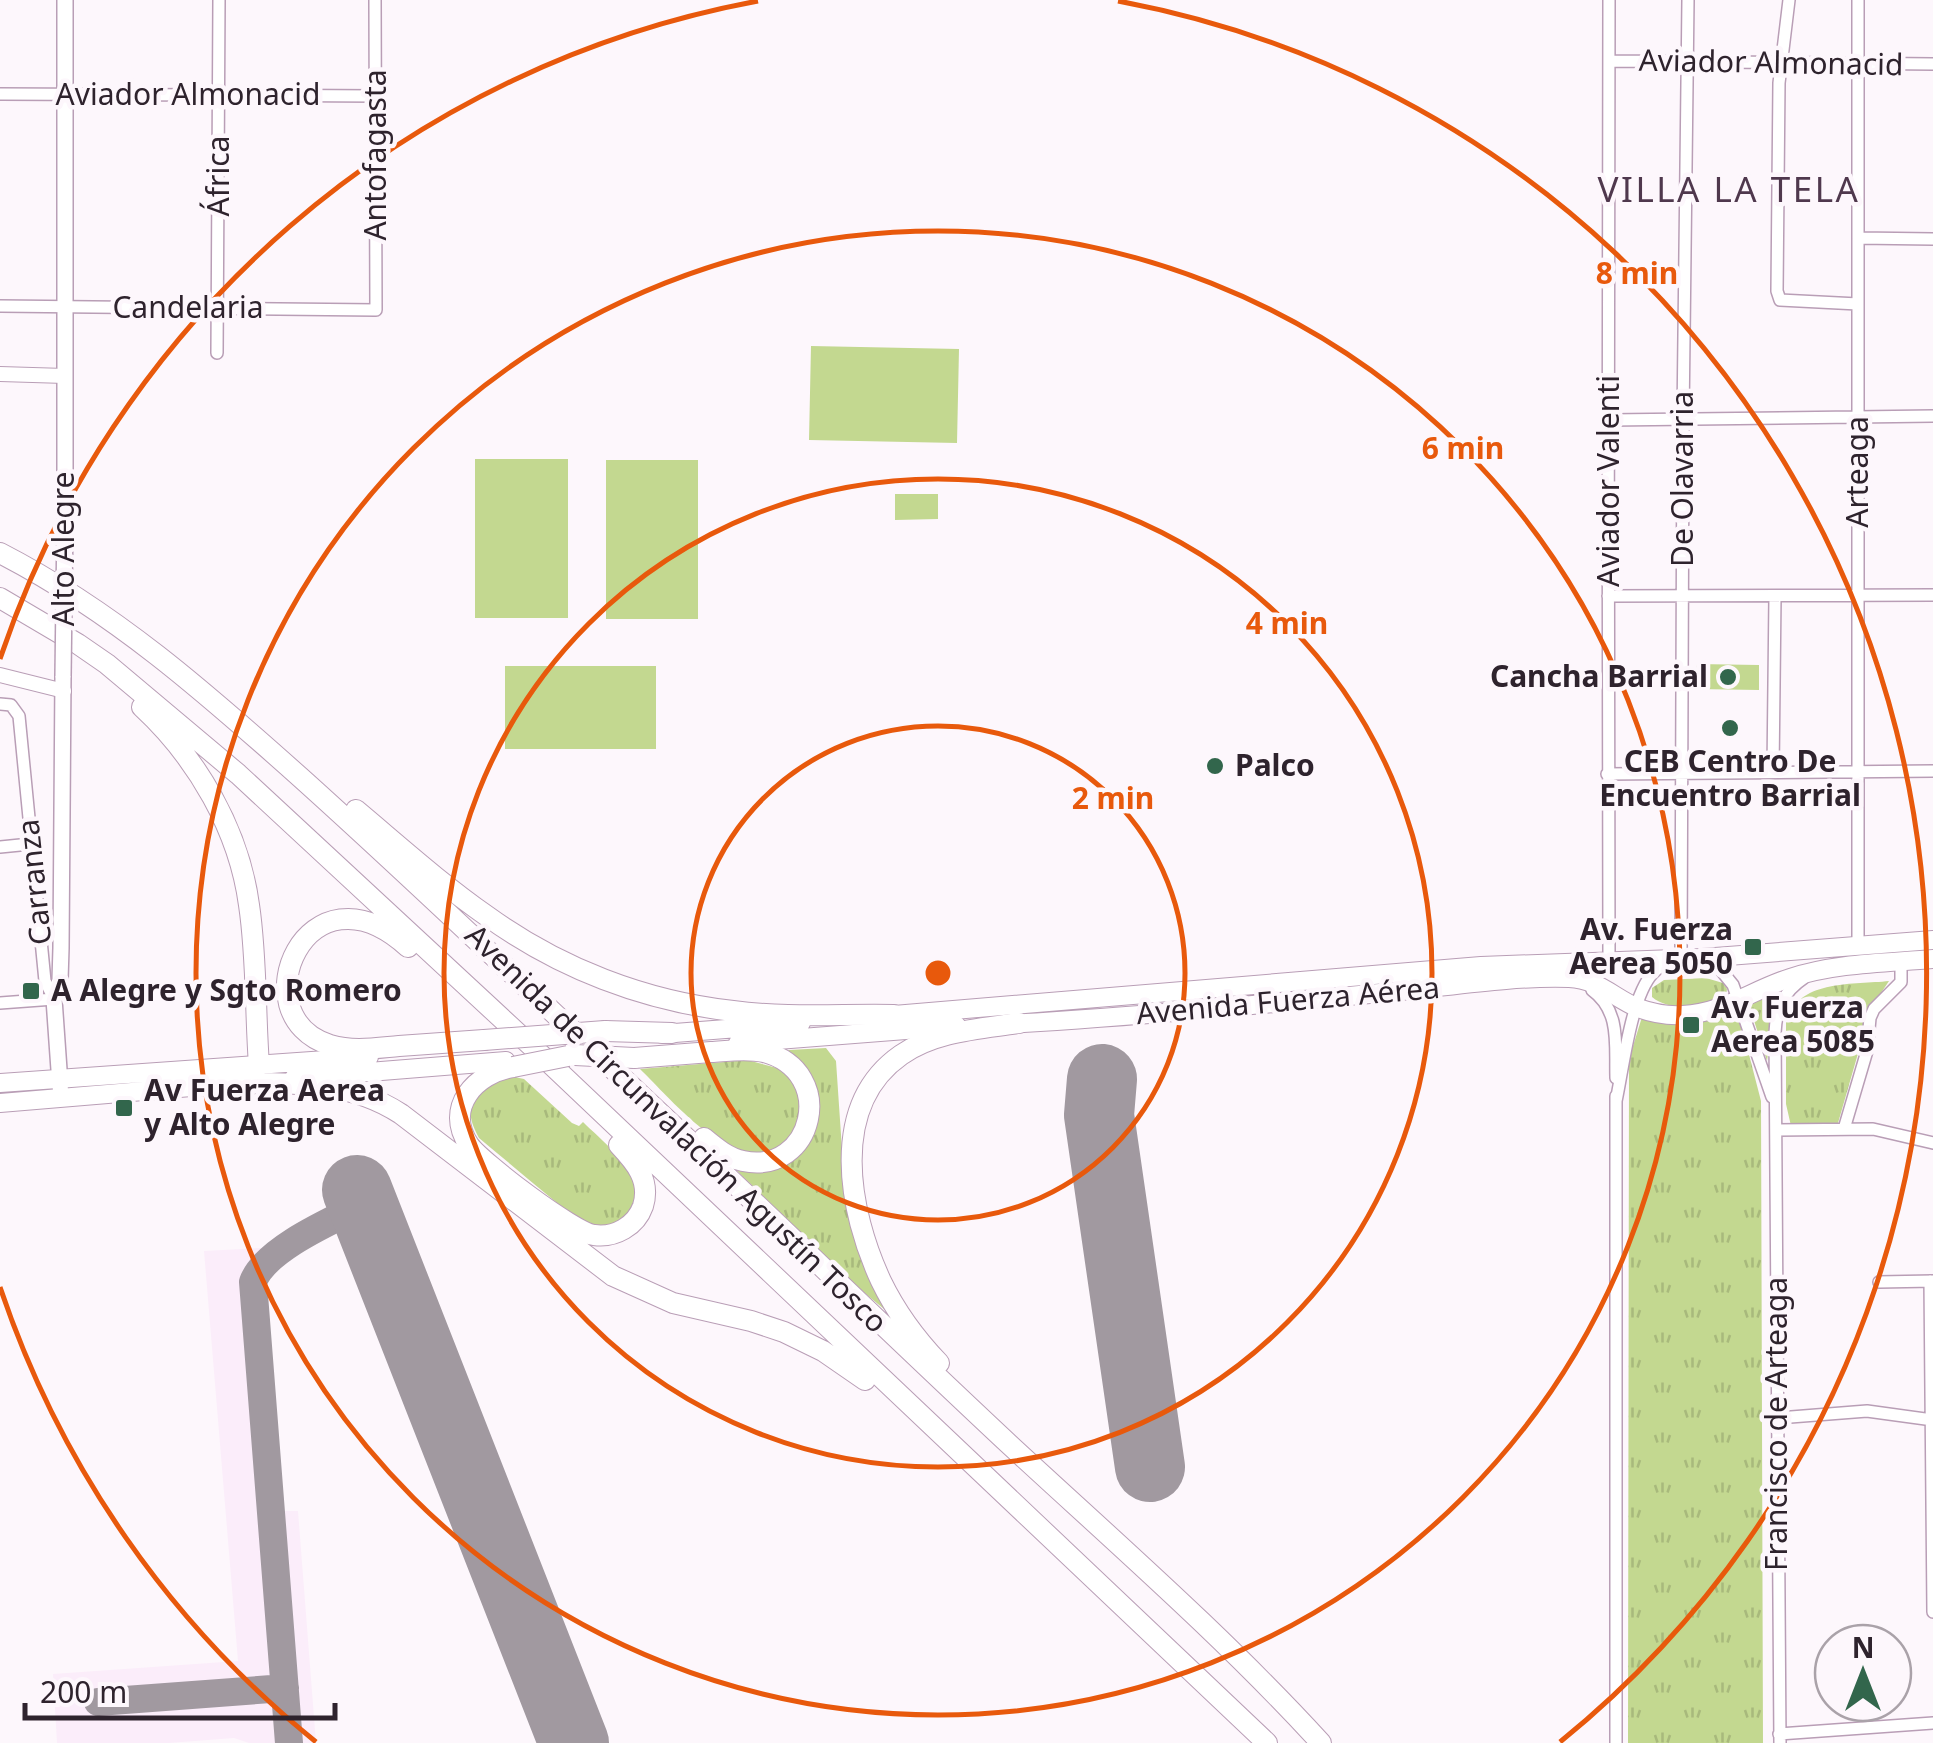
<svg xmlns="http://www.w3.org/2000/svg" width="1933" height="1743" font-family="'Noto Sans',sans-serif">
<defs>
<pattern id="grass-tufts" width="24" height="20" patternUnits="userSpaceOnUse" patternTransform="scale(2.5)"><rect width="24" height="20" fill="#c3d890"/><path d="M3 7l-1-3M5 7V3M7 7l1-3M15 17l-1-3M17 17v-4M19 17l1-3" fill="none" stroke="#a8b97c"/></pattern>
</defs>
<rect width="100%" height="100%" fill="#fdf7fc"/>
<path fill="#fbedfa" d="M 261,1248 L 283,1511 L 298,1511 L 316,1743 L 249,1743 L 234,1738 L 169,1743 L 57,1743 L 53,1674 L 238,1661 L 204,1251 Z"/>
<path fill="url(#grass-tufts)" d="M 1706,978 L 1723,983 L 1727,989 L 1725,999 C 1706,1009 1668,1011 1652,997 L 1652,988 L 1664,980 Z
M 1889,981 L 1867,1014 L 1861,1043 L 1838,1123 L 1791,1126 L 1786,1104 L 1786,1021 C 1799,979 1853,985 1889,981 Z
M 1777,992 L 1767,1061 L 1748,1002 Z
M 1737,1008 L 1761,1101 L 1763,1743 L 1628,1743 L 1629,1059 L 1642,1017 C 1676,1021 1708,1028 1737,1008 Z
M 826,1048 L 836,1061 L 844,1179 L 890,1314 L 855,1285 L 730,1164 L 744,1168 L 815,1125 L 786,1054 L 789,1050 Z
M 736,1061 L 751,1061 L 777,1068 L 779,1065 L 803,1093 L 796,1135 C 788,1141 778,1151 769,1153 C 727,1167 668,1096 640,1069 Z
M 510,1076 L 524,1079 L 572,1123 L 579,1126 L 583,1122 C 604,1143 660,1185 625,1216 C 616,1225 602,1229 589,1225 C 576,1221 562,1207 551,1198 C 527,1178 503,1158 479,1138 C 458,1100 478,1089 510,1076 Z"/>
<path fill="#c3d890" d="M 811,346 L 959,349 L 957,443 L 809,440 Z
M 475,459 L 568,459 L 568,618 L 475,618 Z
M 606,460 L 698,460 L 698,619 L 606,619 Z
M 895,494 L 938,494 L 938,519 L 895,520 Z
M 1697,664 L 1759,665 L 1759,690 L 1696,689 Z
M 505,666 L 656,666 L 656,749 L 505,749 Z"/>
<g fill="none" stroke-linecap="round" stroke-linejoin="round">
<path stroke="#a199a0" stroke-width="28" d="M 98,1702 L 285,1688
M 289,1743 L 253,1282 C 265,1249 333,1220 363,1205"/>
<path stroke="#a199a0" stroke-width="70" d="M 1102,1079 L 1099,1115 L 1150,1467
M 357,1190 L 574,1743"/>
<g stroke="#b99eb6" stroke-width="14">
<path id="minor" d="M 1609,0 C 1610,321 1606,641 1609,962
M 1789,0 L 1779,83 L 1777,291 L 1780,300 L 1858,304
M 1858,0 L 1858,944
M 1609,61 L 1933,64
M 0,94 L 376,96
M 1858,238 L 1933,239
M 0,306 L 376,310 L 375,0
M 217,353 L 219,0
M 1610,420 L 1933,416
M 1608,596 L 1933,595
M 0,704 L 11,705 L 19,716 L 45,981 L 54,999 L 0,1003
M 1773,772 L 1775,596
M 1607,774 L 1933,771
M 0,847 L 30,844
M 1706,959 L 1720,969 L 1733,985 L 1772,1097
M 1592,990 C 1621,1011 1615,1045 1616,1078
M 1616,1101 C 1623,1069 1631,996 1653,973 C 1661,964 1670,962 1681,959 L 1683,419 L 1688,0
M 1844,1129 L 1867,1051 L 1870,1018 L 1874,1009 L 1901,982 L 1901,962
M 1776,1130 L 1873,1129 L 1933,1143
M 1930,1281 L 1933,1612
M 1879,1282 L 1933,1281
M 1777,1418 L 1867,1411 L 1933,1420
M 1779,1734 L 1933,1723
M 1616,1743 L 1616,1096
M 1780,1743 L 1775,1033 C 1776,1009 1783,992 1804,978"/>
</g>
<g stroke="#b99eb6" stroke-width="16">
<path id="tertiary" d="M 0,374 L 65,376
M 0,675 L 64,691"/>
</g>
<g stroke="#b99eb6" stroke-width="18">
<path id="secondary" d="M 65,521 L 65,0
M 61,1098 L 54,999 L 60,980 L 61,948 L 63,676"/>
</g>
<g stroke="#b99eb6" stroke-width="20">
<path id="primary" d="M 882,1016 L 1481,966 L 1702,958 L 1933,940
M 1008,1024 C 1132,1017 1256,1005 1380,993 C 1442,988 1507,976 1569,978 C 1598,979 1614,998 1638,1008 C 1652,1013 1668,1016 1683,1015 C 1724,1013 1752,990 1790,978 C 1835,963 1886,963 1933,959
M 662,1034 L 801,1023
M 738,1043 L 957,1026
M 294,1078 L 506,1061
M 0,1083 L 369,1057
M 0,1103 L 239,1083"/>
</g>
<g stroke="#b99eb6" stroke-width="22">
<path id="motorway" d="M 0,553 C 113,611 206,693 300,777 C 418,883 532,993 647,1101 C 769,1215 889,1332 1011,1446 C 1116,1543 1225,1638 1321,1743
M 0,598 L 78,644 L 107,664 L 238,774 L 539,1053 L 1267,1743
M 142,707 C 197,758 239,830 249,905 C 257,958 255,1012 259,1065
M 356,810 C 399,846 441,884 487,916 C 559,968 644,1001 733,1011 C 786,1018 840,1014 894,1015
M 408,947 C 307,855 238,1016 330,1045 C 353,1052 376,1048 399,1046 C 428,1044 456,1042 484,1040
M 605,1031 L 672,1033
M 634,1058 C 660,1056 685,1054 711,1052 C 728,1051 747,1048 764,1052 C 839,1072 813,1176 743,1161 C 728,1158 716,1148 704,1138
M 513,1067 C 475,1073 444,1108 469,1145 C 481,1162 574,1233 594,1235 C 615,1238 636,1226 643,1206 C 651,1180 635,1162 619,1145
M 226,1084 C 288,1083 348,1079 401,1114 L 613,1276 L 673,1303 L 751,1321 L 784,1332 L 823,1351 L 865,1380
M 939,1363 C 916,1339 896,1312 881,1281 C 849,1212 828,1106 901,1055 C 935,1031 980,1029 1019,1023"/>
</g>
<use href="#minor" stroke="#fff" stroke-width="11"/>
<use href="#tertiary" stroke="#fff" stroke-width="14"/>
<use href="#secondary" stroke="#fff" stroke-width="15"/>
<use href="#primary" stroke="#fff" stroke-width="18"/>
<use href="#motorway" stroke="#fff" stroke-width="20"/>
<g stroke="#b99eb6" stroke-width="18" stroke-linecap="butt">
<path id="secondary-bridge" d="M 63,676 L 65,521"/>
</g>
<g stroke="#b99eb6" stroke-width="22" stroke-linecap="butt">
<path id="motorway-bridge" d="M 484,1040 L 605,1031
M 575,1055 L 634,1058
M 513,1067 L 568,1056"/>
</g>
<use href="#secondary-bridge" stroke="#fff" stroke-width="15"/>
<use href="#motorway-bridge" stroke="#fff" stroke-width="20"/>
</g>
<g fill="none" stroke="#e8590c" stroke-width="5">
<circle cx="938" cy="973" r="247"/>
<circle cx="938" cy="973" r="494"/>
<circle cx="938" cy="973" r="742"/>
<path d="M316 1742A989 989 0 0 1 0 1287M0 659A989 989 0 0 1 758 1M1118 1A989 989 0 0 1 1560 1742"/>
</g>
<g fill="#32664c" stroke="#fdf7fc" stroke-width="4">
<circle cx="1728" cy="677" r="10"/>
<circle cx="1730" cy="728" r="10"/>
<circle cx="1215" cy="766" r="10"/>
<rect x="1743" y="937" width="20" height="20" rx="5"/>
<rect x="21" y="981" width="20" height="20" rx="5"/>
<rect x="1681" y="1015" width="20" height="20" rx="5"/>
<rect x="114" y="1098" width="20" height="20" rx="5"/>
</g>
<g text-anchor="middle" stroke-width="9" stroke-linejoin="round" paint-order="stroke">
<g font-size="30" fill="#2e232d" stroke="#fdf7fc">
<text transform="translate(1771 63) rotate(1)" y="10">Aviador Almonacid</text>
<text x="188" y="105">Aviador Almonacid</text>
<text transform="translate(376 155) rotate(-90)" y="10">Antofagasta</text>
<text transform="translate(219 176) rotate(-90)" y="10">África</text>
<text x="188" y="318">Candelaria</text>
<text transform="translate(1858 472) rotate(-90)" y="10">Arteaga</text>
<text transform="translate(1683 479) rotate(-90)" y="10">De Olavarria</text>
<text transform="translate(1609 481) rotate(-90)" y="10">Aviador Valenti</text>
<text transform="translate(64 549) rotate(-90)" y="10">Alto Alegre</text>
<text transform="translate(35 882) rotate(-96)" y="10">Carranza</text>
<text transform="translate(1288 1001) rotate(-5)" y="10">Avenida Fuerza Aérea</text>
<text transform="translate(676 1129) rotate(44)" y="10">Avenida de Circunvalación Agustín Tosco</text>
<text transform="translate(1777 1424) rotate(-90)" y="10">Francisco de Arteaga</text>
</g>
<g font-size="30" font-weight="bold" fill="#2e232d" stroke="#fdf7fc" text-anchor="start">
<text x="1708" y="687" text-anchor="end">Cancha Barrial</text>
<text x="1730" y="772" text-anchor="middle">CEB Centro De<tspan x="1730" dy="34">Encuentro Barrial</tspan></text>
<text x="1235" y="776">Palco</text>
<text x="1733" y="940" text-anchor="end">Av. Fuerza<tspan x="1733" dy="34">Aerea 5050</tspan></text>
<text x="51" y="1001">A Alegre y Sgto Romero</text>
<text x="1711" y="1018">Av. Fuerza<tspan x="1711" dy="34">Aerea 5085</tspan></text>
<text x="144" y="1101">Av Fuerza Aerea<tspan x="144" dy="34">y Alto Alegre</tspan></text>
</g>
<g font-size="35" letter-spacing="2.5" fill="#4f384d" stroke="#fdf7fc">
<text x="1729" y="202">VILLA LA TELA</text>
</g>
</g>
<circle cx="938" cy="973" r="15" fill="#e8590c" stroke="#fdf7fc" stroke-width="5"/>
<g font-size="30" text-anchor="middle" font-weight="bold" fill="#e8590c" stroke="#fdf7fc" stroke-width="9" stroke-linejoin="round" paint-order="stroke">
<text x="1637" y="284">8 min</text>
<text x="1463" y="459">6 min</text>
<text x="1287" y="634">4 min</text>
<text x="1113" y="809">2 min</text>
</g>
<g transform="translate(1863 1673)"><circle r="48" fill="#fdf7fc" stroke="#aaa2a9" stroke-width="2.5"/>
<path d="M0-8L18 38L0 25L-18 38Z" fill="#32664c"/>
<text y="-15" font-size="28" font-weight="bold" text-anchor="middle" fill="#2e232d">N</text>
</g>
<path d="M25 1703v15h310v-15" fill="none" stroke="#2e232d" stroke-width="5"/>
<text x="40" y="1703" font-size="30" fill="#2e232d" stroke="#fdf7fc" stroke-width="8" paint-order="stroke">200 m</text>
</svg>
